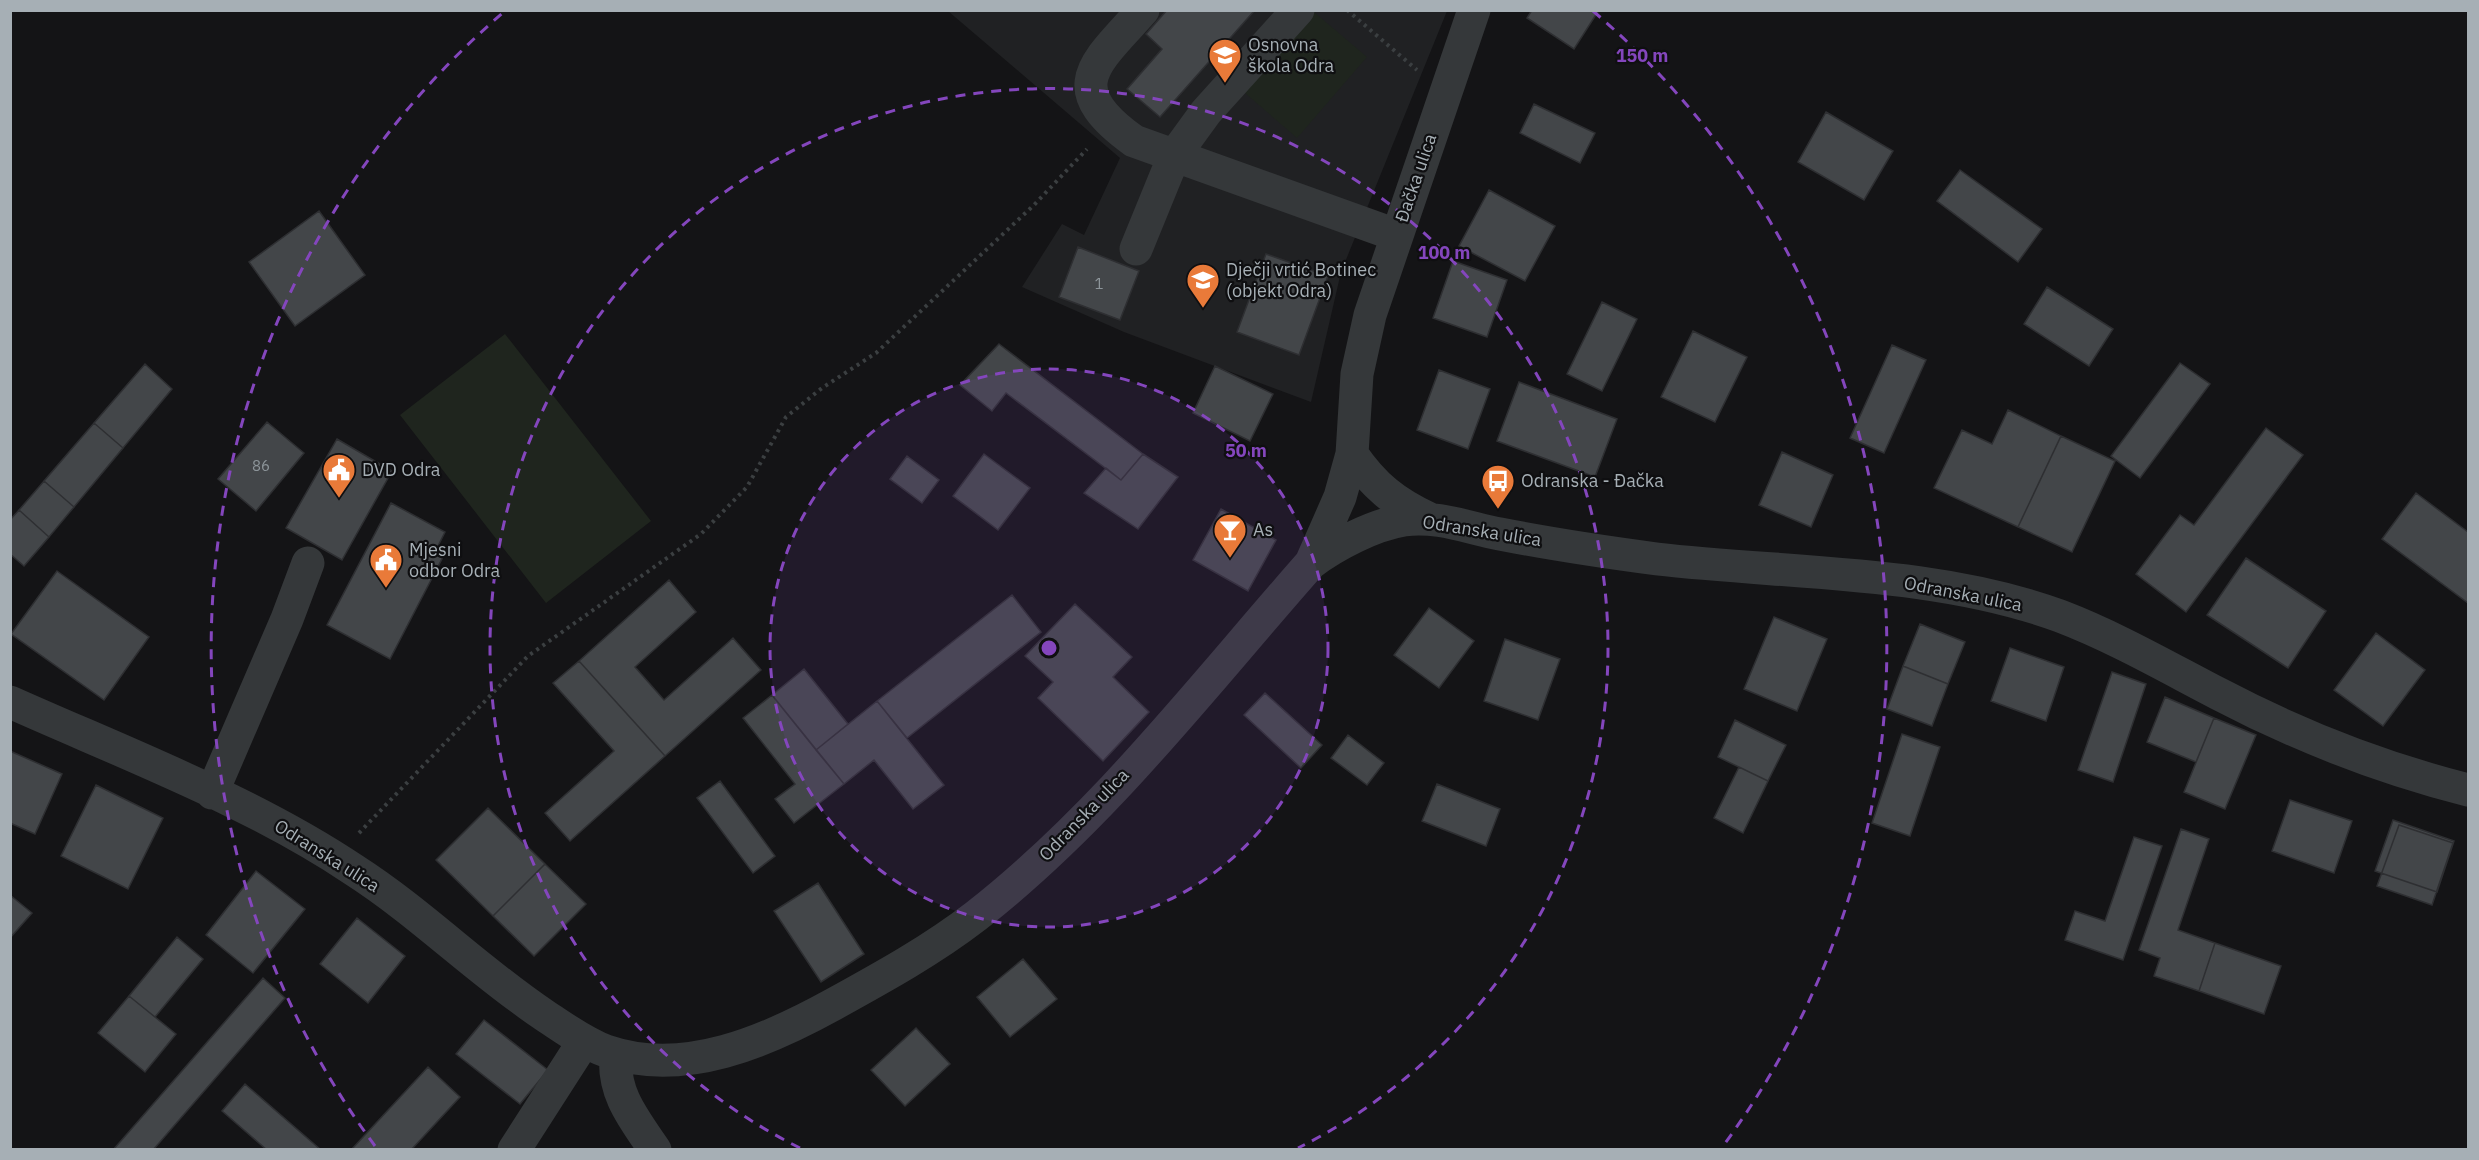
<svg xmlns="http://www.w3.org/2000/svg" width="2479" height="1160" font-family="'IBM Plex Sans',sans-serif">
<rect width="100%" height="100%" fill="#141416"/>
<path fill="#202123" d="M 948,11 L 1447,11 L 1341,272 L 1311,402 L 1124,332 L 1022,287 L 1062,224 L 1084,235 L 1120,158 Z"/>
<path fill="#1f251e" d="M 1314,12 L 1367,57 L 1297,138 L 1245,93 Z
M 505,334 L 651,521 L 546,603 L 400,415 Z"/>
<path fill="#434649" stroke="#2e2f32" stroke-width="1.5" d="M 1167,10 L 1255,10 L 1160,117 L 1127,89 L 1162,49 L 1146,34 Z
M 1532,10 L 1599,10 L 1574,49 L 1527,18 Z
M 1534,104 L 1595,133 L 1580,163 L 1520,133 Z
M 1826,112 L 1893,151 L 1864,200 L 1798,162 Z
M 1960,170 L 2042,229 L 2018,262 L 1937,201 Z
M 1489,190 L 1555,226 L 1525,281 L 1459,246 Z
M 319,211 L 365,275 L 295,326 L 249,262 Z
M 1078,247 L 1139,271 L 1120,320 L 1059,297 Z
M 1266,254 L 1328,276 L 1299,355 L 1237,332 Z
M 1453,261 L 1507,280 L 1487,337 L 1433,318 Z
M 2047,287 L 2113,329 L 2089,366 L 2024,324 Z
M 1602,302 L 1637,319 L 1602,391 L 1567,374 Z
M 1693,331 L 1747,357 L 1715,422 L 1661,397 Z
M 999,344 L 1143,454 L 1121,480 L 1006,393 L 992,411 L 960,385 Z
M 1892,345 L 1926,360 L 1884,453 L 1850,438 Z
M 2180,363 L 2210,384 L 2140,478 L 2111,456 Z
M 145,364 L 172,389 L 123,448 L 94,423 Z
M 1215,366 L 1273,394 L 1250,441 L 1193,413 Z
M 1439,370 L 1490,389 L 1468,449 L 1417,430 Z
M 1519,382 L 1617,419 L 1595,477 L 1497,441 Z
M 2008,410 L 2061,436 L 2018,527 L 1934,488 L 1962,430 L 1992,444 Z
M 267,422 L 304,453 L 256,511 L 218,479 Z
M 94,423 L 123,448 L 74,507 L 44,481 Z
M 2266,428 L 2303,455 L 2186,612 L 2136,574 L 2180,515 L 2194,525 Z
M 2061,436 L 2115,461 L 2072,552 L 2018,527 Z
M 337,439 L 392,471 L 342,560 L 286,528 Z
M 1782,452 L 1833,475 L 1811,527 L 1759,505 Z
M 984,454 L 1030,488 L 998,530 L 953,496 Z
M 1143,454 L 1178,477 L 1138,529 L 1084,493 L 1106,468 L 1121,480 Z
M 907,456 L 939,480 L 922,503 L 890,479 Z
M 44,481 L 74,507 L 49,537 L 19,510 Z
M 2416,493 L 2468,532 L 2468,603 L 2382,539 Z
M 391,503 L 445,532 L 437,548 L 445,553 L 390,659 L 327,625 Z
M 1221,509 L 1276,540 L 1248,591 L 1193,560 Z
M 19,510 L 49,537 L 24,566 L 10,554 L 10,520 Z
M 2246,558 L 2326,611 L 2288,668 L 2207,615 Z
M 57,571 L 149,637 L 104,700 L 11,634 Z
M 669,580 L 696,612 L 635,667 L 664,700 L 733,638 L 761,670 L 665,756 L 579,661 Z
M 1012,595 L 1041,632 L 907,738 L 877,701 Z
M 1075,604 L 1132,657 L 1113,677 L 1149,712 L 1103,761 L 1038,698 L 1053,682 L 1025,656 Z
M 1429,608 L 1474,641 L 1439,688 L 1394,655 Z
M 1774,617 L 1827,639 L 1797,711 L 1744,689 Z
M 1920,624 L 1965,642 L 1948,684 L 1903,666 Z
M 2376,633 L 2425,670 L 2383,726 L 2334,690 Z
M 1505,639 L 1560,659 L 1538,720 L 1484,701 Z
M 2010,648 L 2064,667 L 2046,721 L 1991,701 Z
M 579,661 L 665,756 L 570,841 L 545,813 L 614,751 L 553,683 Z
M 1903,666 L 1948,684 L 1932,726 L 1887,709 Z
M 804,669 L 848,724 L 816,750 L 772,695 Z
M 2112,672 L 2146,684 L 2113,782 L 2078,770 Z
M 1265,693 L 1322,745 L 1301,768 L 1244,715 Z
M 772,695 L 844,784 L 794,823 L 775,799 L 795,784 L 743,718 Z
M 2165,697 L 2214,718 L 2196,762 L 2147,742 Z
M 877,701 L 944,785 L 913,809 L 874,760 L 844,784 L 816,750 Z
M 2214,718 L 2256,735 L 2225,809 L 2184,792 Z
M 1735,720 L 1786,745 L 1768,781 L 1718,757 Z
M 1902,734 L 1940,747 L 1910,836 L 1872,823 Z
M 1348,735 L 1384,763 L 1367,785 L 1331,758 Z
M 10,751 L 62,774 L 35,834 L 10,823 Z
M 1739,767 L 1768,781 L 1743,833 L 1714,818 Z
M 720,781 L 775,856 L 753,873 L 697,798 Z
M 1437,784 L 1500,809 L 1486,846 L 1422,821 Z
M 96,785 L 163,818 L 128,889 L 61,856 Z
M 2290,800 L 2352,821 L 2334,873 L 2272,851 Z
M 488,808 L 545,864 L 493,916 L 436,860 Z
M 2393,820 L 2454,841 L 2437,892 L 2375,871 Z
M 2399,825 L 2453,843 L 2432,905 L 2377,886 Z
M 2181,829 L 2209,839 L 2178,930 L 2215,943 L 2199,991 L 2154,976 L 2160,958 L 2139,950 Z
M 2134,837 L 2162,846 L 2123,960 L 2065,940 L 2075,911 L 2105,921 Z
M 545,864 L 586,904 L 534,956 L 493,916 Z
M 256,871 L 305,909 L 253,973 L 206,935 Z
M 818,883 L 864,954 L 821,982 L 774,911 Z
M 10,895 L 32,913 L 10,938 Z
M 357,918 L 405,956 L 368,1003 L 320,964 Z
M 177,937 L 203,959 L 155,1017 L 129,996 Z
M 2215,943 L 2281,966 L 2264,1014 L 2199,991 Z
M 1023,959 L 1057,999 L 1010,1037 L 977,997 Z
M 263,978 L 285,998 L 153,1150 L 113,1150 Z
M 129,996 L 176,1034 L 145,1072 L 98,1033 Z
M 484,1020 L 548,1070 L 520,1104 L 456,1054 Z
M 916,1028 L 950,1064 L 905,1106 L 871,1070 Z
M 428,1067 L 460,1097 L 411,1150 L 351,1150 Z
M 245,1084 L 321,1150 L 267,1150 L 222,1111 Z"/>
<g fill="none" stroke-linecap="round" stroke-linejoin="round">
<path stroke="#3b3f41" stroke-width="4" stroke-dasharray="3 4.5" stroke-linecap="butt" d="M 1347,10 L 1417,70
M 359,833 L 528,656 L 701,534 L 747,487 L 786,417 L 822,388 L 876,353 L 1034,205 L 1087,149"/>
<path stroke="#35383a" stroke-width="33" d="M 1143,10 C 1095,64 1059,87 1134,141 L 1396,235
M 1136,249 L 1174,156 L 1206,112 L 1298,10
M 1352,454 C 1374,486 1395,503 1430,519
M 1311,563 L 1340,497 L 1352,454 L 1357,374 L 1370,315 L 1474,10
M 10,702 C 124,753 251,801 354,870 C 421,913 478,971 544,1015 C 564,1028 584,1043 606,1051 C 684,1078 767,1041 834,1004 C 883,977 932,950 976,916 C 1104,816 1204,684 1311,563 C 1335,545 1373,525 1404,520 C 1436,515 1469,528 1500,534 C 1551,544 1604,552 1657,559 C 1788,574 1935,570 2060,616 C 2115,637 2167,667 2219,694 C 2299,736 2381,768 2468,790
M 212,793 L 287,619 L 308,563
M 616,1054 C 612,1093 634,1119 655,1150
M 514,1150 L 584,1041"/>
</g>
<circle cx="1049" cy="648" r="279" fill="#8446bd" fill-opacity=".12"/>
<g fill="none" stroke="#8446bd" stroke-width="3" stroke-dasharray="10 8">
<circle cx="1049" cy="648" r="279"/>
<path d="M800 1148A559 559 0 1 1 1298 1148"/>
<path d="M375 1146A838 838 0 0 1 505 11M1593 11A838 838 0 0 1 1723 1146"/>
</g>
<defs>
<g id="school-pin" transform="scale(1.725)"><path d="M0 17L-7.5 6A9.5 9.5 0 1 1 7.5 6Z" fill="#e97a39" stroke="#0f0f11"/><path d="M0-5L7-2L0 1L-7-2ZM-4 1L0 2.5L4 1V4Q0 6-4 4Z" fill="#fff"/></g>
<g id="civic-pin" transform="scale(1.725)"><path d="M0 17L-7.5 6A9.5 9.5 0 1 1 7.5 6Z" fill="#e97a39" stroke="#0f0f11"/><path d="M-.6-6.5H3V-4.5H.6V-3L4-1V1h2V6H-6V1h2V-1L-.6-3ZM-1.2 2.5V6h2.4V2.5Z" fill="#fff"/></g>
<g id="bus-pin" transform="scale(1.725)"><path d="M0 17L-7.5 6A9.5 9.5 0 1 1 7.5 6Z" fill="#e97a39" stroke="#0f0f11"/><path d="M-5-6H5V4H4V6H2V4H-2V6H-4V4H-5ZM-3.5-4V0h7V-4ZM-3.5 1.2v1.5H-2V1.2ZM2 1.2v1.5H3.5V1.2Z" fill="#fff"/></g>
<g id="bar-pin" transform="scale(1.725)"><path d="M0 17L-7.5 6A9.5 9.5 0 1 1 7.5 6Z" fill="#e97a39" stroke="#0f0f11"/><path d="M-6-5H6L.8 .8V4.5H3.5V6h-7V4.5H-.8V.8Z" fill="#fff"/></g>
</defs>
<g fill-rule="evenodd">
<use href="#school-pin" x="1225" y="55"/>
<use href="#school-pin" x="1203" y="280"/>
<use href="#civic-pin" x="339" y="470"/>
<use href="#bus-pin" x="1498" y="481"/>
<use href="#bar-pin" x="1230" y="530"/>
<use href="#civic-pin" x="386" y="560"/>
</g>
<g text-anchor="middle" stroke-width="4.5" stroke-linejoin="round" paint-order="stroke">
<g font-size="15" fill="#8d959a">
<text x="1099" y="289">1</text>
<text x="261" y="471">86</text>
</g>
<g font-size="18" fill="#a6afb5" stroke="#0f0f11" text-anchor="start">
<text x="1248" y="51">Osnovna<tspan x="1248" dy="21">škola Odra</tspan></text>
<text x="1226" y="276">Dječji vrtić Botinec<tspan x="1226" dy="21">(objekt Odra)</tspan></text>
<text x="362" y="476">DVD Odra</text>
<text x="1521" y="487">Odranska - Đačka</text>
<text x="1253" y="536">As</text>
<text x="409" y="556">Mjesni<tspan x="409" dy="21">odbor Odra</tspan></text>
</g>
<g font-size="18" fill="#a6afb5" stroke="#0f0f11">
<text transform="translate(1416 178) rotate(-71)" y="6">Đačka ulica</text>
<text transform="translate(1482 531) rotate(9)" y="6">Odranska ulica</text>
<text transform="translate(1963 594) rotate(11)" y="6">Odranska ulica</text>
<text transform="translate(1084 815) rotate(-46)" y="6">Odranska ulica</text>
<text transform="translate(327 856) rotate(32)" y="6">Odranska ulica</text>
</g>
</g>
<circle cx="1049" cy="648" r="9" fill="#8446bd" stroke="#0f0f11" stroke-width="3"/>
<g font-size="18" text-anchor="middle" font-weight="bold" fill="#8446bd" stroke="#0f0f11" stroke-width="4.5" stroke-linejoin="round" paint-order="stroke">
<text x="1642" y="62">150 m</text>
<text x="1444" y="259">100 m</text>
<text x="1246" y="457">50 m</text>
</g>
<rect width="2479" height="1160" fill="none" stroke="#a6afb5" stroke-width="24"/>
</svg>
